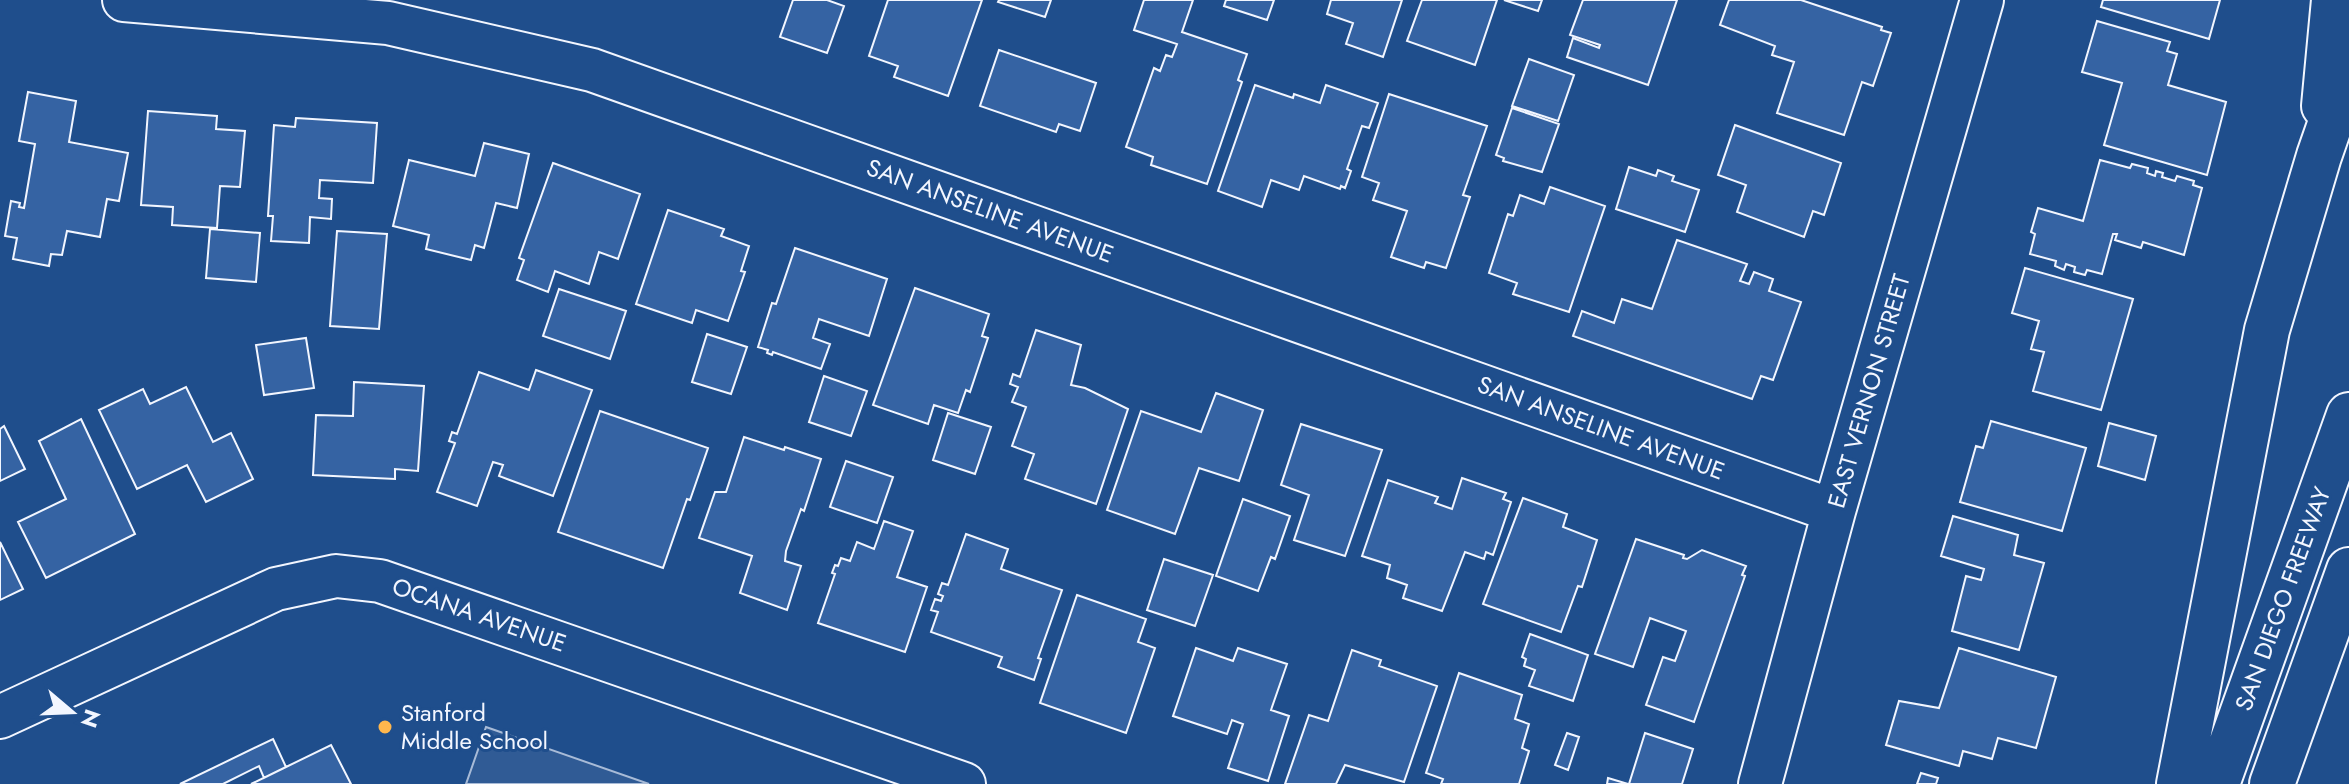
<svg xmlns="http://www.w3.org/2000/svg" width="2349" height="784" font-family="Jost,sans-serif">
<rect width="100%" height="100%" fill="#1f4e8c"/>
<path fill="#305b95" stroke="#a8bbd7" stroke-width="2" d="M 486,727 L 649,784 L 466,784 Z"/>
<path fill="#3563a3" stroke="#f2f6ff" stroke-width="2" d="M 793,0 L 827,0 L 844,6 L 827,53 L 780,37 Z
M 888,0 L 982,0 L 948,96 L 894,77 L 898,66 L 869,56 Z
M 999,0 L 1051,0 L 1045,17 L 998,2 Z
M 1144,0 L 1193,0 L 1182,32 L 1247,54 L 1238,80 L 1242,82 L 1207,184 L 1151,165 L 1153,157 L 1126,147 L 1154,68 L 1160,71 L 1166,55 L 1172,57 L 1177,44 L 1134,30 Z
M 1226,0 L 1274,0 L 1267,20 L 1224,6 Z
M 1331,0 L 1402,0 L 1383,57 L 1346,44 L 1353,23 L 1327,14 Z
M 1422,0 L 1497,0 L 1475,65 L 1407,41 Z
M 1504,0 L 1542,0 L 1538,11 Z
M 1583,0 L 1677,0 L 1648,85 L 1567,57 L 1573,38 L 1599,48 L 1600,45 L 1570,35 Z
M 1729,0 L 1801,0 L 1882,27 L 1881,30 L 1891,33 L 1873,86 L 1862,82 L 1844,135 L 1777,113 L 1794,62 L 1772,55 L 1775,46 L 1720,25 Z
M 2103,0 L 2220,0 L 2209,39 L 2101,7 Z
M 2097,21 L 2170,42 L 2167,51 L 2177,54 L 2168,85 L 2226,102 L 2207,175 L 2104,145 L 2122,83 L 2082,72 Z
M 999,50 L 1096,83 L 1080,131 L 1059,124 L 1056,132 L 980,106 Z
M 1529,59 L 1574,75 L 1558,121 L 1512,106 Z
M 1255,85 L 1293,98 L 1294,94 L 1320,103 L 1326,85 L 1378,103 L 1369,128 L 1362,126 L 1347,169 L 1351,171 L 1345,188 L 1341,186 L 1340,189 L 1304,176 L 1299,190 L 1271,180 L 1262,207 L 1218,191 Z
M 28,92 L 76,101 L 69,142 L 128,153 L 119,201 L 107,199 L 100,237 L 67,231 L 62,255 L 51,254 L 49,266 L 13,259 L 17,238 L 5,236 L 11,201 L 20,203 L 19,207 L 24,208 L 35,144 L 19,141 Z
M 1389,94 L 1487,126 L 1463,195 L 1470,197 L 1446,268 L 1426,262 L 1424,268 L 1391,257 L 1407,211 L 1373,200 L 1379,183 L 1362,177 Z
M 1512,108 L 1559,124 L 1542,172 L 1503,161 L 1504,158 L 1496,155 Z
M 148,111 L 217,116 L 216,129 L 245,131 L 240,187 L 220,186 L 217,228 L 172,225 L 173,207 L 141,205 Z
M 296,118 L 377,123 L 373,183 L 320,180 L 319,198 L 332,199 L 331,219 L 310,217 L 309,243 L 271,241 L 273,216 L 268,216 L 274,125 L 295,127 Z
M 1735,125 L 1841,163 L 1824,215 L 1813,211 L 1804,237 L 1737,212 L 1746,185 L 1718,175 Z
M 484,143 L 529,154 L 517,208 L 496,203 L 484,248 L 475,245 L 471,260 L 426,249 L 429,235 L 393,226 L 409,160 L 475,176 Z
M 2100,160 L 2130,168 L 2132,164 L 2148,168 L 2147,173 L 2155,176 L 2156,171 L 2163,173 L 2162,177 L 2175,181 L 2177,176 L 2194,181 L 2193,185 L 2202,188 L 2184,255 L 2143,242 L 2141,248 L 2115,240 L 2117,234 L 2113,234 L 2102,274 L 2087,270 L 2085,275 L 2074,272 L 2075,267 L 2066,264 L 2064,270 L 2055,266 L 2056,261 L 2030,254 L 2035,234 L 2031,232 L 2038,208 L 2083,221 Z
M 553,163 L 640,194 L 618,259 L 599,252 L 589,284 L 555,271 L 548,292 L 517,280 L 524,260 L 519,258 Z
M 1629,167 L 1656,176 L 1658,170 L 1674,176 L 1672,181 L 1699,190 L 1685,232 L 1616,209 Z
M 1550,187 L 1605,206 L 1569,312 L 1513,294 L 1517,283 L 1489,273 L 1508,214 L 1513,216 L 1520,195 L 1544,204 Z
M 668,210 L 724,229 L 721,236 L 749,246 L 741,271 L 745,272 L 728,321 L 696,310 L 692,323 L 636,304 Z
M 210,229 L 260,233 L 256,282 L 206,278 Z
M 337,231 L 387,234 L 379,329 L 330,326 Z
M 1677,240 L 1747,264 L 1740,281 L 1749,284 L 1754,272 L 1773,279 L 1769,291 L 1801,302 L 1773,380 L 1761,376 L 1752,399 L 1573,336 L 1582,311 L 1614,323 L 1622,299 L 1652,309 Z
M 795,248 L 887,279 L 869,336 L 819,319 L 813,338 L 830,344 L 821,369 L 773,352 L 772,355 L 767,353 L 768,350 L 758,347 L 772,303 L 776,304 Z
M 2025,268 L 2133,299 L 2101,410 L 2033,391 L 2044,352 L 2031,349 L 2039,321 L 2012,313 Z
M 915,288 L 989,314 L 982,336 L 988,338 L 970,392 L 966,390 L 958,413 L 934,405 L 928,424 L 873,405 Z
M 559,289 L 626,311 L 610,359 L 543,336 Z
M 1036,330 L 1081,345 L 1071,385 L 1085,388 L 1128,409 L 1096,504 L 1025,479 L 1034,454 L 1012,446 L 1026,407 L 1012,402 L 1018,387 L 1010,384 L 1013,374 L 1020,377 Z
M 707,334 L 747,347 L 731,394 L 692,382 Z
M 306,338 L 314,388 L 264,395 L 256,345 Z
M 536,370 L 592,390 L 553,496 L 499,476 L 503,465 L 493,462 L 477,506 L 437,492 L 455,443 L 449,441 L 452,432 L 457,434 L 479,372 L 529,390 Z
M 824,376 L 867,391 L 851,436 L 809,422 Z
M 354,382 L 424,386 L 418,471 L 395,469 L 395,479 L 313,475 L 316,415 L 353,416 Z
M 186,387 L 213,442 L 231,433 L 253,479 L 206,502 L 187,465 L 137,489 L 99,410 L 143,389 L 150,404 Z
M 1216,393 L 1263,410 L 1239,481 L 1199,468 L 1175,534 L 1107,510 L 1141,411 L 1201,432 Z
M 600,411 L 708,448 L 690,500 L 687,499 L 663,568 L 558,532 Z
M 948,413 L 991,427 L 975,474 L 933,460 Z
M 81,419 L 135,534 L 46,578 L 18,522 L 66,499 L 39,441 Z
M 1991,421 L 2086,448 L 2062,531 L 1960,502 L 1976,446 L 1983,448 Z
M 2109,423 L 2156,436 L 2145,480 L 2098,466 Z
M 1301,424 L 1382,450 L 1345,556 L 1294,540 L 1309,495 L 1281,485 Z
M 4,426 L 25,469 L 0,481 L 0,429 Z
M 744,437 L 784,450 L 785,447 L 821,459 L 804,511 L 801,509 L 786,551 L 785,561 L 801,566 L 787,610 L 740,593 L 752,556 L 699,538 L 715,492 L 726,492 Z
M 846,461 L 893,477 L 877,523 L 830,507 Z
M 1462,478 L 1506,493 L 1503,499 L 1511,502 L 1493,555 L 1486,552 L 1484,559 L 1465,552 L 1442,611 L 1403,598 L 1407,585 L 1387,578 L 1390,565 L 1362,556 L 1388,480 L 1438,497 L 1435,503 L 1452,509 Z
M 1523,498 L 1567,514 L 1563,527 L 1597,540 L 1582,587 L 1578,586 L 1561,632 L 1483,604 Z
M 1243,499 L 1290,516 L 1275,559 L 1271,557 L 1258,591 L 1216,576 Z
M 1953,516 L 2018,535 L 2014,555 L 2044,563 L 2019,650 L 1952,631 L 1966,576 L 1981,580 L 1984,569 L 1941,556 Z
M 884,521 L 913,531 L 897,577 L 927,587 L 905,652 L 818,623 L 835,574 L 832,573 L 835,565 L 838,566 L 841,558 L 850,561 L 857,542 L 874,549 Z
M 966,534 L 1008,549 L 1001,569 L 1062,590 L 1038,658 L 1041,659 L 1034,680 L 998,667 L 1002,657 L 931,632 L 938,612 L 931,610 L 935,599 L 941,601 L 943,596 L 938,594 L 942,583 L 948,585 Z
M 1636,539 L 1684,555 L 1683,558 L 1687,559 L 1702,550 L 1746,566 L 1742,575 L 1745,576 L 1694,722 L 1646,705 L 1663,657 L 1675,661 L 1686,631 L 1650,618 L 1633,667 L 1595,654 Z
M 0,542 L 23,589 L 0,600 Z
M 1164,559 L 1213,575 L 1195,626 L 1147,610 Z
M 1077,595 L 1146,619 L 1138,642 L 1155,648 L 1126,733 L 1040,703 Z
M 1530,634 L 1588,655 L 1573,701 L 1529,686 L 1535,670 L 1524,666 L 1526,659 L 1522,657 Z
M 1196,648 L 1233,661 L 1238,648 L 1287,664 L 1271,710 L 1289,716 L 1268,781 L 1228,768 L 1243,724 L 1232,720 L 1227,734 L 1173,716 Z
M 1959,648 L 2056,677 L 2036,748 L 1998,738 L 1992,759 L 1963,751 L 1959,766 L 1886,745 L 1899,701 L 1939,708 Z
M 1352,650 L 1381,660 L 1379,666 L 1437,686 L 1404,782 L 1345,765 L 1336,784 L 1285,784 L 1309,715 L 1328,721 Z
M 1459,673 L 1522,695 L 1515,719 L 1529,724 L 1522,748 L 1529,751 L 1519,784 L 1441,784 L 1443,779 L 1426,773 Z
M 1567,733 L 1579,737 L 1568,770 L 1555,765 Z
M 1645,733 L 1693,749 L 1682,784 L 1629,784 Z
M 273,739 L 286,767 L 264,778 L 259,766 L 223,784 L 180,784 Z
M 331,745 L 351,784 L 251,784 L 286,767 Z
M 1921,773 L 1938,778 L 1936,784 L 1917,784 Z
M 1608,778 L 1628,784 L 1607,784 Z"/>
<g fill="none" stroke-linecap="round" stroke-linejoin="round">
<g stroke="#f2f6ff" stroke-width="46">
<path id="street" d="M 124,0 L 388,23 L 592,70 L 1834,511
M 0,717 L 276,589 L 336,576 L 380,581 L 964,784
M 1760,784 L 1834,511 L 1982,0"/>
</g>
<g stroke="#f2f6ff" stroke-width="48">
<path id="highway" d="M 2324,106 L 2334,0
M 2179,784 L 2267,330 L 2319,156 L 2349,70
M 2217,784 L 2349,415
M 2272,784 L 2349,570"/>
</g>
<use href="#street" stroke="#1f4e8c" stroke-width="42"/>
<use href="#highway" stroke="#1f4e8c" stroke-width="44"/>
</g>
<circle fill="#ffb74d" stroke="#1f4e8c" stroke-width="3" cx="385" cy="727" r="8"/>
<g text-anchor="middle" stroke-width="6" stroke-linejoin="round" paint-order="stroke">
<g font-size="24" fill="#f2f6ff" stroke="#1f4e8c">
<text transform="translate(990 211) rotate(20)" y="8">SAN ANSELINE AVENUE</text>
<text transform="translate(1869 391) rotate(-74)" y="8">EAST VERNON STREET</text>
<text transform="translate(1601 428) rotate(20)" y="8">SAN ANSELINE AVENUE</text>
<text transform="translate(2283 599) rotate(-70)" y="8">SAN DIEGO FREEWAY</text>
<text transform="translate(479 615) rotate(19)" y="8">OCANA AVENUE</text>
</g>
<g font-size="24" fill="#f2f6ff" stroke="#1f4e8c" text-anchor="start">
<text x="401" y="721">Stanford<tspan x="401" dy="28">Middle School</tspan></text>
</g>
</g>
<g transform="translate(72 712) rotate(109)" stroke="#1f4e8c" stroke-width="6" paint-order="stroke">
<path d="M0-6L14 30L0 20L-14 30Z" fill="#f2f6ff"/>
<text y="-12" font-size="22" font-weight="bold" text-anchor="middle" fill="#f2f6ff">N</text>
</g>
</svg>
